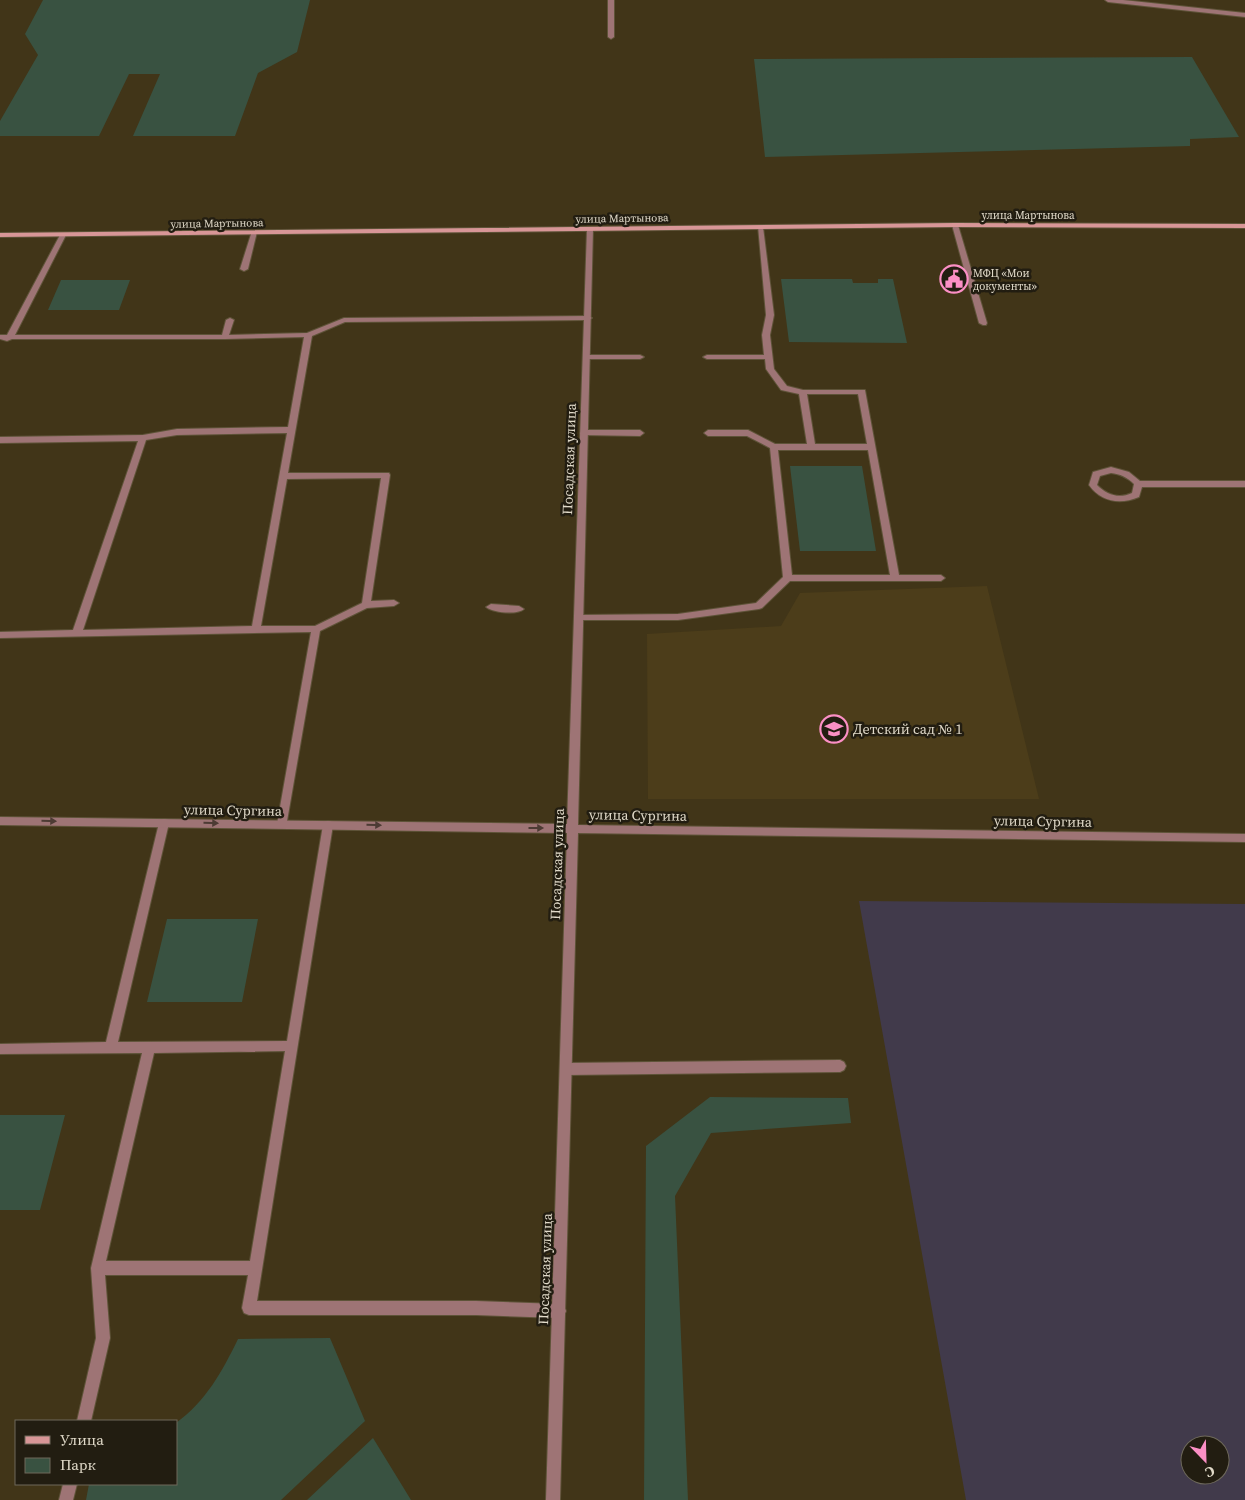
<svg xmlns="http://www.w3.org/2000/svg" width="1245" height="1500" font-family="'Source Serif 4',serif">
<rect width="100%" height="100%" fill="#413518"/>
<path fill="#4c3d1a" d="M 987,586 L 1039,799 L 648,799 L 647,634 L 781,626 L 800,593 Z"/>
<path fill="#413a4b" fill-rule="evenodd" d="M 859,901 L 1245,904 L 1245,1500 L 966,1500 ZM 1190,1445 L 1220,1445 L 1220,1475 L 1190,1475 Z"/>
<path fill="#395241" d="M 43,0 L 310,0 L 297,52 L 258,73 L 235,136 L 133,136 L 160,74 L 129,74 L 99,136 L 0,136 L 0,121 L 38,55 L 25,34 Z
M 1192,57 L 1239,137 L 1190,139 L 1190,146 L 765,157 L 754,59 Z
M 781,279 L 852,279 L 853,283 L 878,283 L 878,279 L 893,279 L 907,343 L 789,342 Z
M 61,280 L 130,280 L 119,310 L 48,310 Z
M 790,466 L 862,466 L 876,551 L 800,551 Z
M 167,919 L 258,919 L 242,1002 L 147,1002 Z
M 710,1097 L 848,1098 L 851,1123 L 711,1133 L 675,1196 L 688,1500 L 644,1500 L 646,1146 Z
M 0,1115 L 65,1115 L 40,1210 L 0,1210 Z
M 330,1338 L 365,1421 L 281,1500 L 86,1500 L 89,1484 L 176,1484 L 176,1423 C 206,1401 222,1372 238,1339 Z
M 373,1438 L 411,1500 L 307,1500 Z"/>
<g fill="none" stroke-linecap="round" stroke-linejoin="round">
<g stroke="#5e5338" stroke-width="2">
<path id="service" d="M 608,0 L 614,0 L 614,37 L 611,39 L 608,37 Z
M 1105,0 L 1123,0 L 1245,13 L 1245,17 L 1108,2 Z
M 953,224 L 958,225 L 987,323 L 986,325 L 983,325 L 979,323 L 952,225 Z
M 758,226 L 763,227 L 774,315 L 770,335 L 774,369 L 787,386 L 803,390 L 865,390 L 899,575 L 941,575 L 945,578 L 941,581 L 790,581 L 762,608 L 759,609 L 678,620 L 576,620 L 574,618 L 576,616 L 579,615 L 678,614 L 756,603 L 783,577 L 770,448 L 747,436 L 708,436 L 704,433 L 708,430 L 748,430 L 775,444 L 807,444 L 799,394 L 781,390 L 766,369 L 765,359 L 707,359 L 703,357 L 707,355 L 764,355 L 762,335 L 766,315 ZM 807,394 L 858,394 L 867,444 L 815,444 ZM 778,450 L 868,450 L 890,575 L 792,575 Z
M 252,231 L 257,232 L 248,269 L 244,271 L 240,269 Z
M 63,233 L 66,235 L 15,335 L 222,335 L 226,320 L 230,318 L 234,320 L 229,335 L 307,333 L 344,318 L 588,316 L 592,318 L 588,320 L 345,322 L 312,336 L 288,473 L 389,473 L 390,475 L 371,601 L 394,600 L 399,603 L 394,606 L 367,608 L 320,631 L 286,827 L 282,828 L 278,827 L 277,824 L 311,632 L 0,638 L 0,632 L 73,630 L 138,441 L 0,443 L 0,437 L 143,435 L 177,429 L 288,427 L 304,337 L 225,339 L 12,339 L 7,341 L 0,339 L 0,335 L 7,335 L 60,235 ZM 287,433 L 252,626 L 83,630 L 146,440 L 177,435 ZM 381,478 L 362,603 L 315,626 L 261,626 L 287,479 Z
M 583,355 L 640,355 L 644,357 L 640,359 L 583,359 Z
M 584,430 L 640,430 L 644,433 L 640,436 L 581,435 L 580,433 Z
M 1111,467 L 1129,472 L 1140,481 L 1245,481 L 1245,487 L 1142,487 L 1139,497 C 1120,505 1101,502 1089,485 L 1093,472 ZM 1111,473 C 1120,474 1127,477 1134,484 L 1132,493 C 1119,499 1107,495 1097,485 L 1100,476 Z
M 491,604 L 519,606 L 524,609 C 517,615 493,613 486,607 Z
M 164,819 L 168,820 L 169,823 L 118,1042 L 287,1041 L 323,825 L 324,822 L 328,821 L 332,822 L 333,825 L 257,1301 L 476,1301 L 559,1304 L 564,1306 L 566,1311 L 564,1316 L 559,1318 L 476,1315 L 249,1315 L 244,1313 L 242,1308 L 248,1275 L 105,1275 L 110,1338 L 91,1421 L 77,1421 L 96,1338 L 91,1268 L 142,1053 L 0,1054 L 0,1044 L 106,1042 L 159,823 L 160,820 ZM 285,1051 L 250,1261 L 106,1261 L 154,1053 Z
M 840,1060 L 844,1062 L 846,1066 L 844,1070 L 840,1072 L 566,1075 L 562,1073 L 560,1069 L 562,1065 L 566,1063 Z
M 63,1484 L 77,1484 L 73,1500 L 59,1500 Z"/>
</g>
<g stroke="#5e5338" stroke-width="2">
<path id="minor" d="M 590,227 L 593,229 L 578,825 L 1245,834 L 1245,842 L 578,833 L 560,1500 L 546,1500 L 567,833 L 0,825 L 0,817 L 567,824 L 587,229 Z"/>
</g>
<g stroke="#5e5338" stroke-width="2">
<path id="secondary" d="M 955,223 L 1245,224 L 1245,228 L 955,227 L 0,237 L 0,233 Z"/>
</g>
<use href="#service" fill="#9e7475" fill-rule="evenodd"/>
<use href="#minor" fill="#9e7475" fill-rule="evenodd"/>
<use href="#secondary" fill="#d89697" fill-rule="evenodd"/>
</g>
<defs><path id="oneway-solid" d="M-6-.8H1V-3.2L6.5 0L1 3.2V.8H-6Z" transform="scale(1.25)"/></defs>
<g fill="#4d3b34">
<use href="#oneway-solid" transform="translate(49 821) rotate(1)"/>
<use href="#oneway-solid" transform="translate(211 823) rotate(1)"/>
<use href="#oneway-solid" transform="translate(374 825) rotate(1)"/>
<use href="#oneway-solid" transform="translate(536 828)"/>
</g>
<defs>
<g id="civic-ring" transform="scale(1.4375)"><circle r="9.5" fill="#221d11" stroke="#fb8fc5" stroke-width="1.5"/><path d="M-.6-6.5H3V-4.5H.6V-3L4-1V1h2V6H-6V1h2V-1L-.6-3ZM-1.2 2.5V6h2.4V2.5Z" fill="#fb8fc5"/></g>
<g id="school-ring" transform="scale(1.4375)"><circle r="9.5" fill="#221d11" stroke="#fb8fc5" stroke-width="1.5"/><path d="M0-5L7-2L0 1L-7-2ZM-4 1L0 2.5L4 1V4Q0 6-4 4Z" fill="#fb8fc5"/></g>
</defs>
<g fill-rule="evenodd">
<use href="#civic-ring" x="954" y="279"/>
<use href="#school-ring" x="834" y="729"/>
</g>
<g text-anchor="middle" stroke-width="5" stroke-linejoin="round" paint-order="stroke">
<g font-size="11" fill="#e1dac9" stroke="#221d11">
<text x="1028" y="219">улица Мартынова</text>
<text transform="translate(622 218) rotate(-1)" y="4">улица Мартынова</text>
<text transform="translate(217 223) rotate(-1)" y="4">улица Мартынова</text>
</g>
<g font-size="11" fill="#e1dac9" stroke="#221d11" text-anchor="start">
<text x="973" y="277">МФЦ «Мои<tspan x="973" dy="13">документы»</tspan></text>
</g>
<g font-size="14" fill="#e1dac9" stroke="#221d11">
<text transform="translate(569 459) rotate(-88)" y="5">Посадская улица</text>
<text transform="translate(233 810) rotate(1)" y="5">улица Сургина</text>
<text transform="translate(638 815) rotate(1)" y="5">улица Сургина</text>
<text transform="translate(1043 821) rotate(1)" y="5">улица Сургина</text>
<text transform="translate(557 864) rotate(-88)" y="5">Посадская улица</text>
<text transform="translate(545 1269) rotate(-88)" y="5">Посадская улица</text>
</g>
<g font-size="14" fill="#e1dac9" stroke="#221d11" text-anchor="start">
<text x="853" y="734">Детский сад № 1</text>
</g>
</g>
<rect x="15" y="1420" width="162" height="65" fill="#221d11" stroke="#6e695b"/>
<rect x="25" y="1436" width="25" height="8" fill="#d89697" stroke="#6e695b"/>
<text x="60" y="1445" font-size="15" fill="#e1dac9">Улица</text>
<rect x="25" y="1458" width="25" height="15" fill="#395241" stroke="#6e695b"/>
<text x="60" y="1470" font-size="15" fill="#e1dac9">Парк</text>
<g transform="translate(1205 1460) rotate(157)"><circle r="24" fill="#221d11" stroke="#6e695b"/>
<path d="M0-4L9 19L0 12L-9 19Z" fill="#fb8fc5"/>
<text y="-8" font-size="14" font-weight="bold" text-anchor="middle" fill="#e1dac9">С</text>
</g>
</svg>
